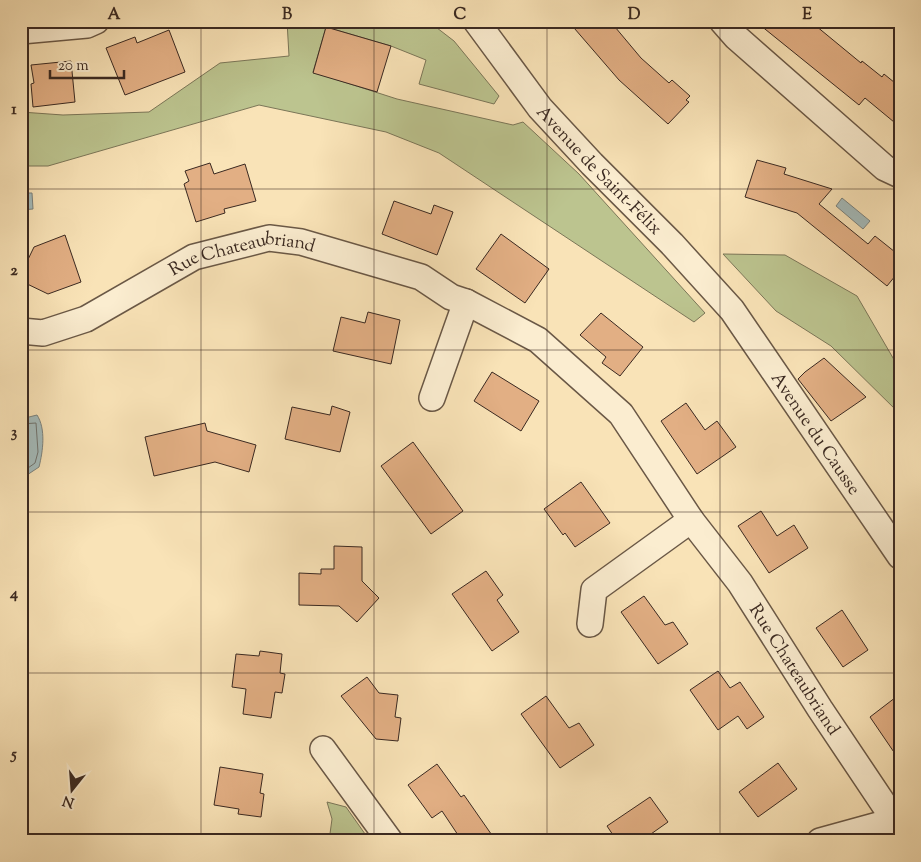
<svg xmlns="http://www.w3.org/2000/svg" width="921" height="862" font-family="'Sorts Mill Goudy',serif">
<rect width="100%" height="100%" fill="#f9e3b7"/>
<filter id="stains"><feTurbulence type="fractalNoise" baseFrequency=".004" numOctaves="4"/><feColorMatrix values="0 0 0 0 .2 0 0 0 0 .09 0 0 0 0 .02 0 0 0 .5 -.17"/></filter>
<radialGradient id="worn" r=".72"><stop offset=".6" stop-color="#630" stop-opacity="0"/><stop offset="1" stop-color="#630" stop-opacity=".3"/></radialGradient>
<path fill="#bcc48f" stroke="#7b7658" d="M 287,21 L 428,21 L 454,41 L 499,96 L 494,104 L 419,84 L 426,60 L 391,46 L 326,27 L 313,72 L 397,99 L 513,125 L 523,122 L 579,174 L 705,313 L 694,322 L 439,153 L 386,132 L 259,105 L 48,166 L 21,166 L 21,112 L 63,115 L 149,112 L 220,63 L 289,56 Z
M 723,254 L 785,255 L 857,296 L 900,370 L 900,414 L 831,346 L 776,311 Z
M 327,802 L 346,807 L 370,841 L 329,841 L 332,819 Z"/>
<path fill="#a4bbbb" stroke="#7a817d" d="M 21,193 L 32,193 L 33,209 L 21,210 Z
M 842,198 L 870,221 L 863,229 L 836,206 Z
M 37,415 C 46,429 43,451 39,467 L 21,479 L 21,419 Z"/>
<g fill="none" stroke-linecap="round" stroke-linejoin="round">
<path stroke="#6f726e" stroke-width="1" d="M 21,424 L 36,423 L 38,452 L 35,463 L 21,473"/>
</g>
<path fill="#e2af84" stroke="#3a2921" d="M 568,21 L 610,21 L 641,58 L 669,83 L 672,80 L 690,96 L 686,100 L 689,102 L 668,124 L 619,80 Z
M 755,21 L 810,21 L 861,63 L 862,61 L 882,77 L 884,74 L 900,87 L 900,127 L 865,98 L 859,105 Z
M 326,27 L 391,46 L 377,92 L 313,73 Z
M 169,30 L 185,72 L 125,95 L 106,48 L 135,37 L 137,43 Z
M 71,61 L 75,102 L 33,107 L 31,84 L 34,83 L 31,65 Z
M 757,160 L 786,168 L 784,174 L 832,189 L 819,204 L 868,244 L 875,236 L 900,256 L 900,270 L 887,286 L 797,213 L 745,197 Z
M 210,163 L 214,174 L 245,164 L 256,201 L 224,209 L 225,213 L 196,222 L 184,184 L 189,181 L 185,171 Z
M 394,201 L 431,214 L 434,205 L 453,212 L 437,255 L 382,234 Z
M 501,234 L 549,269 L 525,303 L 476,269 Z
M 65,235 L 81,282 L 48,294 L 21,281 L 21,274 L 34,247 Z
M 368,312 L 400,320 L 391,364 L 333,351 L 341,317 L 365,323 Z
M 601,313 L 643,347 L 620,376 L 602,363 L 606,357 L 580,335 Z
M 824,358 L 866,397 L 831,421 L 798,379 L 805,372 Z
M 492,372 L 539,401 L 521,431 L 474,401 Z
M 686,403 L 705,430 L 717,421 L 736,447 L 697,474 L 661,421 Z
M 332,406 L 350,412 L 340,452 L 285,439 L 292,407 L 330,415 Z
M 205,423 L 207,431 L 256,445 L 249,472 L 215,462 L 154,476 L 145,437 Z
M 413,442 L 463,511 L 431,534 L 381,466 Z
M 581,482 L 610,523 L 575,547 L 565,533 L 563,535 L 544,509 Z
M 761,511 L 777,536 L 794,525 L 808,548 L 769,573 L 738,526 Z
M 334,546 L 362,547 L 362,581 L 379,598 L 357,622 L 339,606 L 299,605 L 299,573 L 321,574 L 321,569 L 334,569 Z
M 486,571 L 503,595 L 497,600 L 519,632 L 492,651 L 452,594 Z
M 644,596 L 665,625 L 673,622 L 688,644 L 658,664 L 621,612 Z
M 842,610 L 868,650 L 843,667 L 816,628 Z
M 260,651 L 282,654 L 280,673 L 285,674 L 282,693 L 275,692 L 271,718 L 243,714 L 246,689 L 232,687 L 236,654 L 259,656 Z
M 718,671 L 730,688 L 740,682 L 764,717 L 747,729 L 738,716 L 718,730 L 690,690 Z
M 367,677 L 379,693 L 398,695 L 395,717 L 401,718 L 398,741 L 376,739 L 341,696 Z
M 900,694 L 900,761 L 870,717 Z
M 546,696 L 569,728 L 579,723 L 594,745 L 560,768 L 521,714 Z
M 778,763 L 797,789 L 758,817 L 739,792 Z
M 437,764 L 461,797 L 464,795 L 496,841 L 462,841 L 442,811 L 432,818 L 408,785 Z
M 220,767 L 263,774 L 260,793 L 264,794 L 261,817 L 238,814 L 239,809 L 214,805 Z
M 650,797 L 668,822 L 641,841 L 617,841 L 607,826 Z"/>
<g fill="none" stroke-linecap="round" stroke-linejoin="round">
<g stroke="#6a5846" stroke-width="28">
<g id="minor">
<path id="s1" d="M 476,21 L 540,108 L 592,164 L 672,244 L 732,310 L 900,556"/>
<path d="M 722,21 L 736,37 L 885,168 L 900,175"/>
<path d="M 21,31 L 87,25 L 96,21"/>
<path id="s2" d="M 21,331 L 43,333 L 86,319 L 194,257 L 269,238 L 301,242 L 421,277 L 451,297 L 466,302 L 538,340 L 621,414 L 691,520 L 740,583 L 820,709 L 895,821"/>
<path d="M 432,398 L 466,302"/>
<path d="M 590,624 L 594,590 L 691,520"/>
<path d="M 323,749 L 390,841"/>
<path d="M 820,841 L 900,819"/>
</g>
</g>
<use href="#minor" stroke="#fbedd0" stroke-width="25"/>
</g>
<path fill="none" stroke="#3a2921" stroke-width="1" stroke-opacity="0.55" d="M 201,21 L 201,841M 374,21 L 374,841M 547,21 L 547,841M 720,21 L 720,841M 21,189 L 900,189M 21,350 L 900,350M 21,512 L 900,512M 21,673 L 900,673"/>
<g text-anchor="middle" stroke-width="4.5" stroke-linejoin="round" paint-order="stroke">
<g font-size="18" fill="#3a2921" stroke="#fbedd0">
<text dy="6" stroke="none"><textPath href="#s1" startOffset="194">Avenue de Saint-Félix</textPath></text>
<text dy="6" stroke="none"><textPath href="#s2" startOffset="240">Rue Chateaubriand</textPath></text>
<text dy="6" stroke="none"><textPath href="#s1" startOffset="536">Avenue du Causse</textPath></text>
<text dy="6" stroke="none"><textPath href="#s2" startOffset="980">Rue Chateaubriand</textPath></text>
</g>
</g>
<rect width="921" height="862" fill="none" stroke="#f9e3b7" stroke-width="55"/>
<g transform="translate(72 790) rotate(197)" stroke="#fbedd0" stroke-width="4" paint-order="stroke">
<path d="M0-4L9 19L0 12L-9 19Z" fill="#3a2921"/>
<text y="-8" font-size="14" font-weight="bold" text-anchor="middle" fill="#3a2921">N</text>
</g>
<path d="M50 70v8h74v-8" fill="none" stroke="#3a2921" stroke-width="2.5"/>
<text x="58" y="70" font-size="15" fill="#3a2921" stroke="#fbedd0" stroke-width="4" paint-order="stroke">20 m</text>
<rect x="28" y="28" width="866" height="806" fill="none" stroke="#3a2921" stroke-width="2"/>
<g font-size="16" text-anchor="middle" font-weight="bold" fill="#3a2921">
<text x="114" y="19">A</text>
<text x="287" y="19">B</text>
<text x="460" y="19">C</text>
<text x="634" y="19">D</text>
<text x="807" y="19">E</text>
<text x="14" y="114">1</text>
<text x="14" y="275">2</text>
<text x="14" y="437">3</text>
<text x="14" y="598">4</text>
<text x="14" y="759">5</text>
</g>
<rect width="100%" height="100%" filter="url(#stains)"/>
<rect width="100%" height="100%" fill="url(#worn)"/>
</svg>
